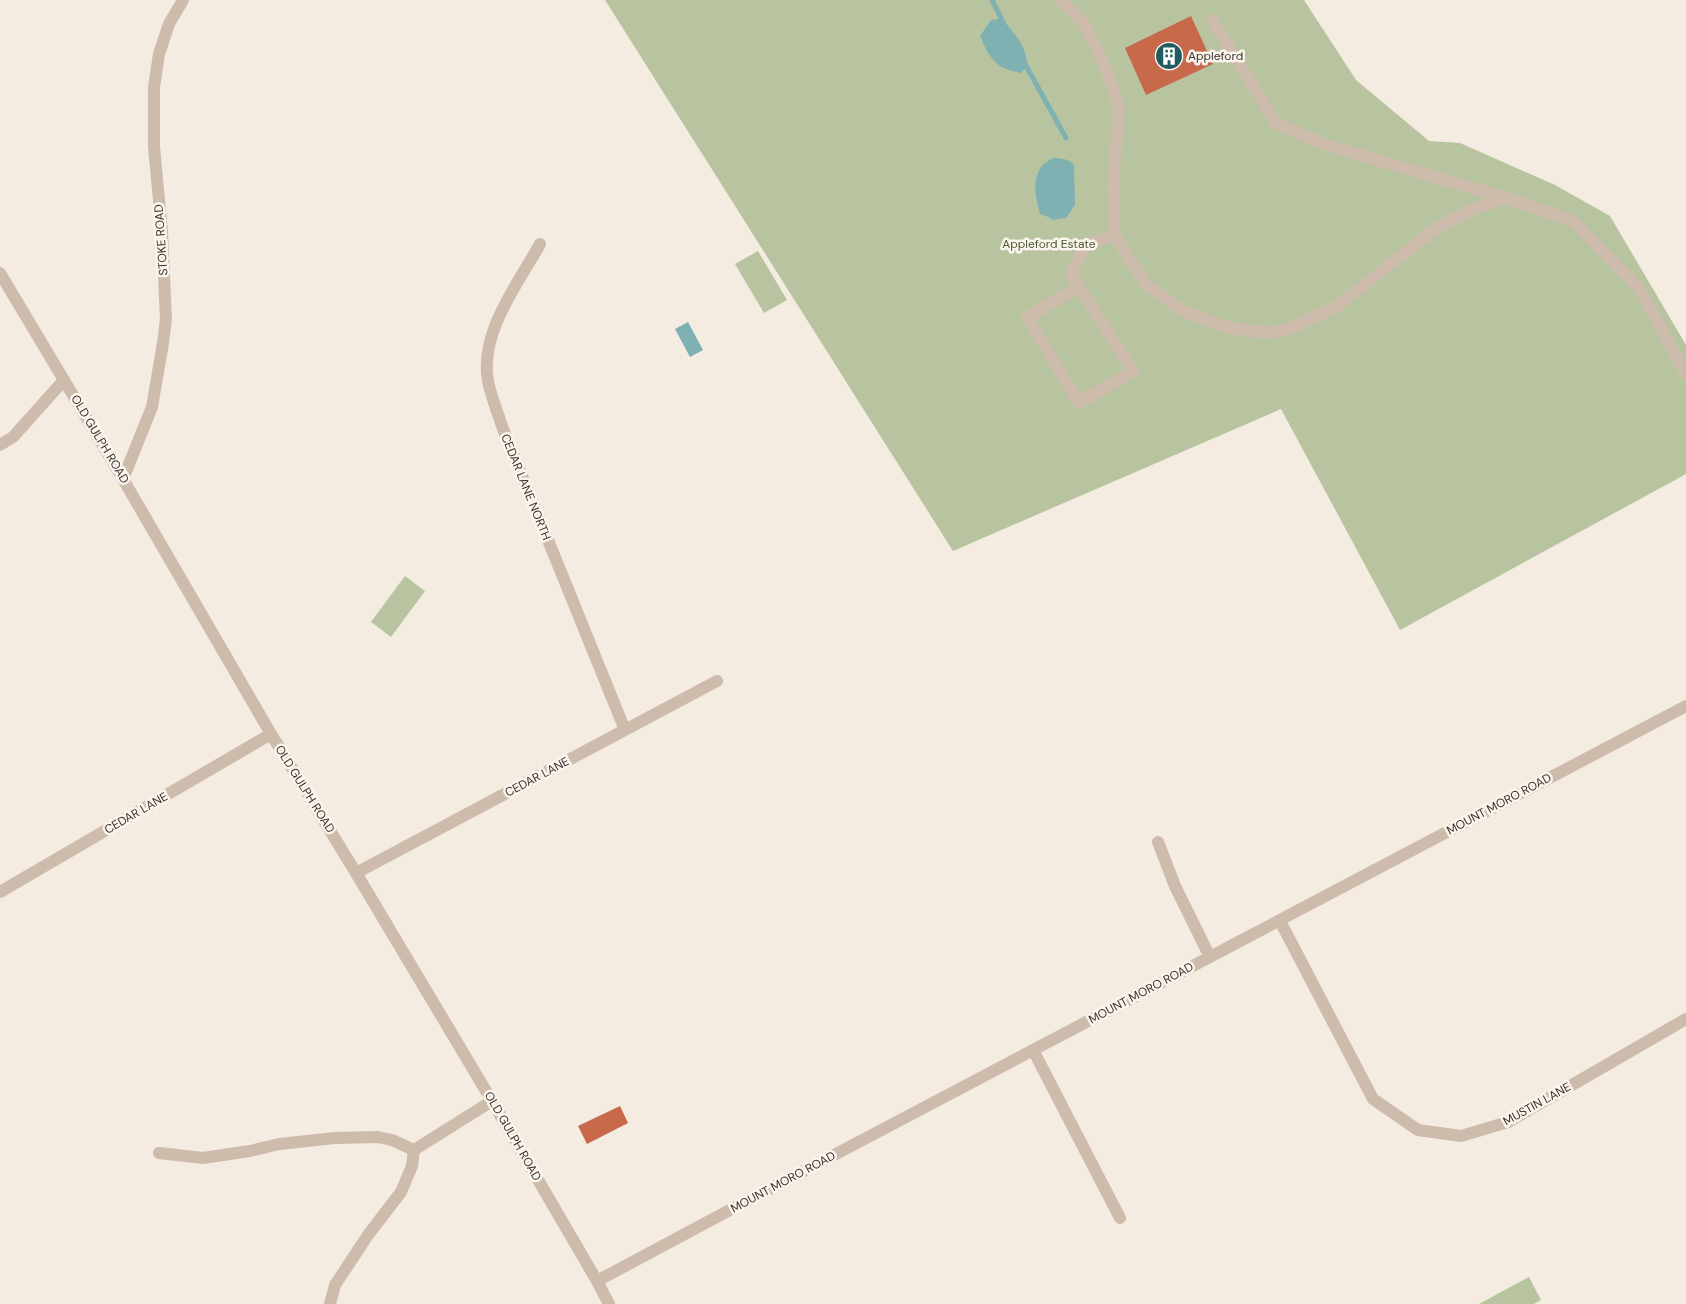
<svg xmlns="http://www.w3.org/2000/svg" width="1686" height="1304" font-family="'DM Sans',sans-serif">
<rect width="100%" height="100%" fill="#f4ebe1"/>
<path fill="#b8c4a0" d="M 605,0 L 1304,0 L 1356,80 L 1429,141 L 1460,143 L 1555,185 L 1610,216 L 1686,345 L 1686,474 L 1400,630 L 1281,409 L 953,551 Z
M 758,251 L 787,300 L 764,313 L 735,264 Z
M 405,576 L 425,591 L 391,637 L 371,622 Z
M 1529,1277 L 1541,1300 L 1534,1304 L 1479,1304 Z"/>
<path fill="#7fb0b2" d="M 1000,19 C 1011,26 1031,53 1026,67 C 1025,69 1022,71 1021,73 C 995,68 990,59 980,36 L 991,20 Z
M 1053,158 C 1060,158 1070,159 1074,165 L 1075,205 L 1066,218 L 1052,220 L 1051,218 L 1040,214 C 1036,200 1031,177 1043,165 C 1045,163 1050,160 1053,158 Z
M 688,322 L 703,350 L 690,357 L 675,329 Z"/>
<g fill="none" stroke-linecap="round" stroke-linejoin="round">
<path stroke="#7fb0b2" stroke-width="5" d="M 992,0 L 1005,26
M 1024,62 L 1066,138"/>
</g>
<path fill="#c8694b" d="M 1191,16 L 1213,64 L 1146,95 L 1125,48 Z
M 620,1106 L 628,1123 L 587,1144 L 578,1126 Z"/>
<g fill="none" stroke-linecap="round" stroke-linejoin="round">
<path stroke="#cdbbac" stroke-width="12" d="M 1061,0 L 1083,22 L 1104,64 L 1119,107 L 1113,184 L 1114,235 L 1146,284 L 1183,311 L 1225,327 L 1265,333 L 1286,330 L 1337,306 L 1438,227 L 1476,208 L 1506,198 L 1573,221 L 1638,287 L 1686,374
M 1212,20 L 1276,123 L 1326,145 L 1506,198
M 540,244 C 518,284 479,333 488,381 C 491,397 498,413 503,429 L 625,730
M 0,273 L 123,479 L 271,734 L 356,873 L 492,1101 L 597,1281 L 609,1304
M 1079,287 L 1027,317 L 1079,403 L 1133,371 L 1071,274 L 1086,244 L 1114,235
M 0,445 L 13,437 L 64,380
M 123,479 L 152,407 L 163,343 L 166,319 L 162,232 L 154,147 L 154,87 L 159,54 L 169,24 L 183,0
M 1158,842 L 1175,886 L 1210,957
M 356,873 L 717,681
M 0,892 L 271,734
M 1280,921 L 1373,1099 L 1418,1130 L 1461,1136 L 1508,1122 L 1686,1019
M 1033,1050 L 1120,1218
M 414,1150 L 492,1101
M 159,1153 L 203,1158 L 250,1151 L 279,1144 L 335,1138 L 378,1137 L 392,1140 L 414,1150
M 597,1281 L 741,1204 L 1686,706
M 330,1304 L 335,1285 L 368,1235 L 401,1192 L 412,1166 L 414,1150"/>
</g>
<defs>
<g id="building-disc" transform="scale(1.4375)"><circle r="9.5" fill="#1f5a5e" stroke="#fbf5ee"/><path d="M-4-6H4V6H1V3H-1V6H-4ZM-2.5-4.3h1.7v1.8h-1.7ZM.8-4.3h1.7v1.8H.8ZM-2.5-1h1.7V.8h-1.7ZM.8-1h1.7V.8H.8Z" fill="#fff"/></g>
</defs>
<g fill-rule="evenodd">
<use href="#building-disc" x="1169" y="56"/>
</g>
<g text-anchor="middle" stroke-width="5" stroke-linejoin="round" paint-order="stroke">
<g font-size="12" fill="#3b302b" stroke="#fbf5ee" text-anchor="start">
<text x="1188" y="60">Appleford</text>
</g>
<g font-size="12" fill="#3b302b" stroke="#fbf5ee">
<text transform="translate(161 240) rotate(-94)" y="4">STOKE ROAD</text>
<text transform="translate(100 439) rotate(59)" y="4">OLD GULPH ROAD</text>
<text transform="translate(526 487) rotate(68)" y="4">CEDAR LANE NORTH</text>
<text transform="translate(537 777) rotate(-28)" y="4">CEDAR LANE</text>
<text transform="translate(305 789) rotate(58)" y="4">OLD GULPH ROAD</text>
<text transform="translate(1499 804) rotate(-28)" y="4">MOUNT MORO ROAD</text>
<text transform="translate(136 813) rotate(-30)" y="4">CEDAR LANE</text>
<text transform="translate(1141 993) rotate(-28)" y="4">MOUNT MORO ROAD</text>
<text transform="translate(1537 1104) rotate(-29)" y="4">MUSTIN LANE</text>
<text transform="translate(513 1136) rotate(60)" y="4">OLD GULPH ROAD</text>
<text transform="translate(783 1182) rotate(-28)" y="4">MOUNT MORO ROAD</text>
</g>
<g font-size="12" fill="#4a5a2e" stroke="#fbf5ee">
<text x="1049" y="248">Appleford Estate</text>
</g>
</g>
</svg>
